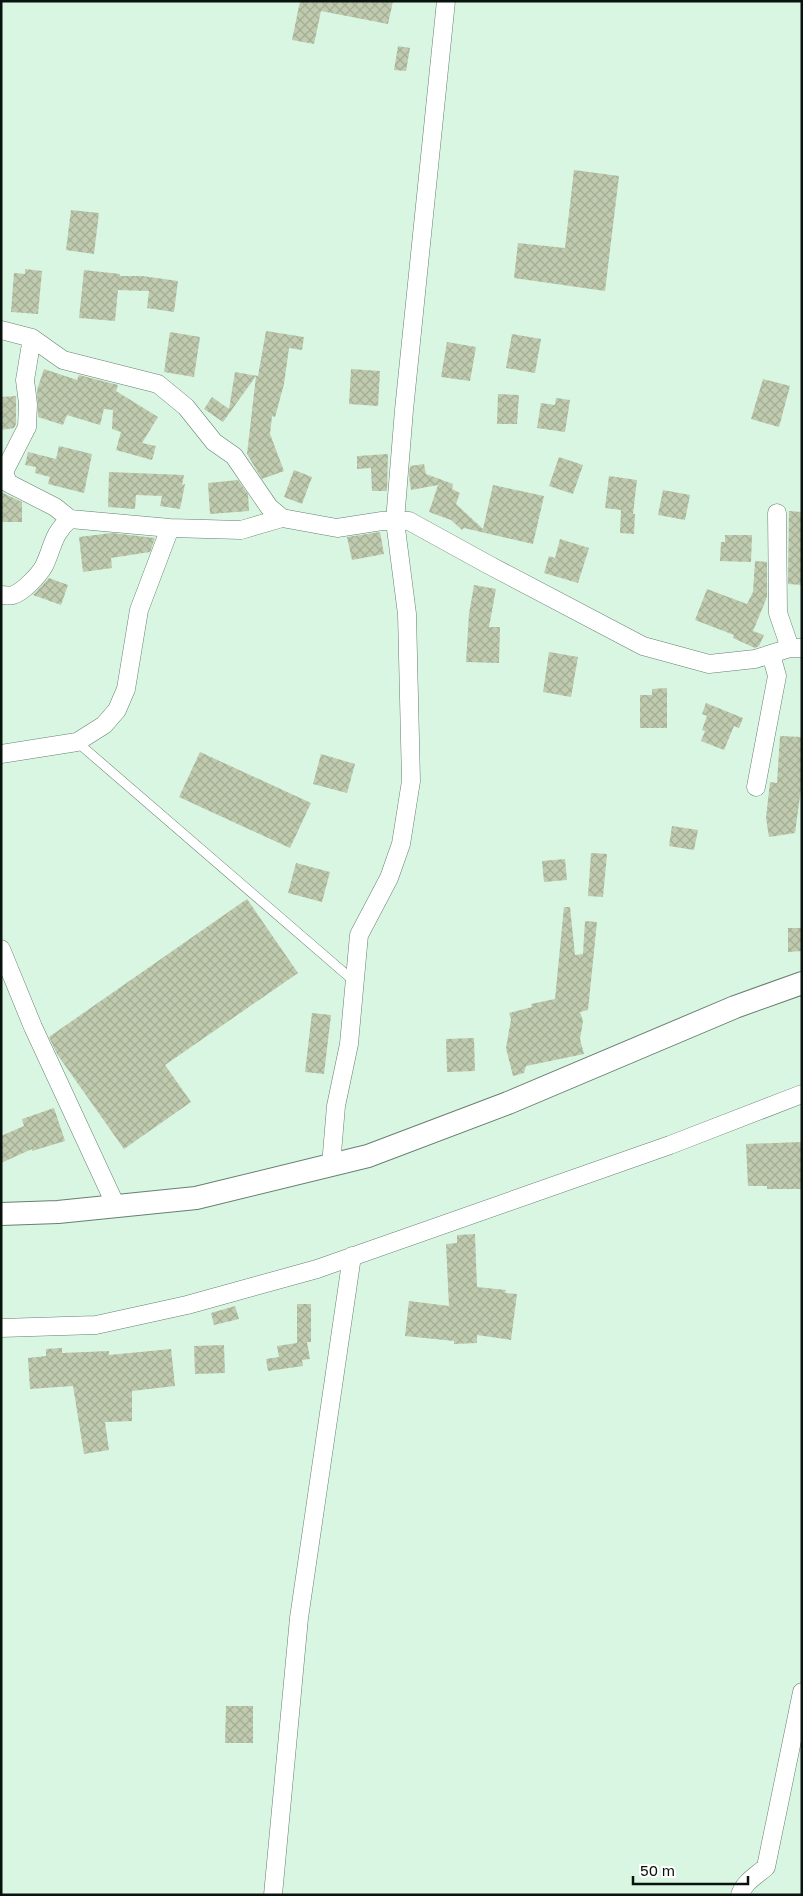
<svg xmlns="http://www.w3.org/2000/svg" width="803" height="1896" font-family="'Golos Text',sans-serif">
<defs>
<pattern id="building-cross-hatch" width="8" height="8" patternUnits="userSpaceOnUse" patternTransform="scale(1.25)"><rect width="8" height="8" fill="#bfcaae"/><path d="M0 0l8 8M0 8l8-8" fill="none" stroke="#a3ad94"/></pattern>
</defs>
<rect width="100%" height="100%" fill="#d9f6e2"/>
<path fill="url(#building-cross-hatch)" d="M 300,1 L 393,1 L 388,24 L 321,11 L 314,44 L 292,40 Z
M 398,46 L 410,48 L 406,71 L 394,70 Z
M 574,170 L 619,176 L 605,291 L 514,278 L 518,243 L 565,248 Z
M 71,210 L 99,213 L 94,254 L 66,250 Z
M 25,269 L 42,271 L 38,314 L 11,312 L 14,273 L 25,274 Z
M 84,270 L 120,274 L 120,276 L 142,276 L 178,281 L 174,312 L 147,308 L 149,291 L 118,290 L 115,321 L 79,318 Z
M 266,331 L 304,337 L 302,350 L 289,348 L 284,384 L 275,417 L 272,416 L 270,434 L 284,471 L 262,479 L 247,454 L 256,376 L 223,422 L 204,409 L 212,397 L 229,409 L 235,372 L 258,376 Z
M 170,332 L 200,337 L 194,377 L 164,372 Z
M 512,334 L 541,339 L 535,373 L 506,368 Z
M 447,342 L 476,347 L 470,381 L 441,377 Z
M 44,369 L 77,380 L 79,375 L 118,385 L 116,391 L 158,417 L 142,443 L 156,446 L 152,460 L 116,450 L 121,432 L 112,429 L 113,410 L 104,409 L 100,425 L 67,415 L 63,425 L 38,417 L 37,390 Z
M 351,369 L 380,371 L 378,406 L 349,404 Z
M 763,379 L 790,386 L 779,427 L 751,419 Z
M 498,394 L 519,395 L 517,424 L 497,424 Z
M 16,396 L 16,424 L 14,428 L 1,430 L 1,397 Z
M 556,398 L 570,400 L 565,432 L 537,428 L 541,403 L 555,405 Z
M 59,446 L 92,454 L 84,493 L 48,484 L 50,477 L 35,473 L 36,467 L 25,465 L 28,452 L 56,459 Z
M 388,454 L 387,491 L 372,491 L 371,468 L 357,469 L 357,456 Z
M 559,457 L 583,465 L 573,494 L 549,486 Z
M 424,464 L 426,474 L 453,484 L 452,489 L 460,493 L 456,504 L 483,529 L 493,485 L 544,496 L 533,544 L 464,528 L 462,530 L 451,520 L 429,512 L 438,485 L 411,490 L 409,476 L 410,466 Z
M 294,470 L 312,477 L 302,504 L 284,497 Z
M 109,472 L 184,475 L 182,485 L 185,484 L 180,509 L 160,506 L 162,496 L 136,495 L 135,509 L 108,507 Z
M 609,476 L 637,480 L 633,514 L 635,514 L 634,534 L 620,533 L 621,510 L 605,508 Z
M 238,480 L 248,494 L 249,511 L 210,514 L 208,483 Z
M 663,490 L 690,495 L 685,520 L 658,515 Z
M 1,492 L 22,502 L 22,522 L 1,522 Z
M 789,511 L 802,512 L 802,585 L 788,584 Z
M 380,532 L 384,554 L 352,560 L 347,537 Z
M 112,533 L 155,538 L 150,552 L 111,558 L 112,568 L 83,572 L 79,537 Z
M 725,535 L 752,535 L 751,562 L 720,561 L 721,542 L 725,542 Z
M 560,539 L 589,548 L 578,583 L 544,573 L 549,556 L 555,558 Z
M 755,561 L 767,562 L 767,597 L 753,631 L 764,635 L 759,646 L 755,648 L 733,638 L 734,635 L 695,620 L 707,589 L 747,604 L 753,592 Z
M 49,578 L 68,585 L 61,605 L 33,595 Z
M 474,585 L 496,589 L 489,627 L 500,627 L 499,663 L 466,662 L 469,614 Z
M 549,652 L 578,657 L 571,697 L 543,692 Z
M 667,688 L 667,728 L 640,728 L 640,695 L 652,695 L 652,689 Z
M 706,703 L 743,718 L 739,728 L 734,726 L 724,750 L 701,741 L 705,731 L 702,730 L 707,716 L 702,714 Z
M 780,736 L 802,737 L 802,781 L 795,833 L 769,837 L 766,818 L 770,782 L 777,783 Z
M 200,752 L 311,803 L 290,848 L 179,797 Z
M 321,754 L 355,764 L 347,793 L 313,784 Z
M 672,826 L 698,830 L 694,850 L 669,846 Z
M 591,853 L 607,854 L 603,897 L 588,896 Z
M 565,859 L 567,880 L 544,882 L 542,861 Z
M 296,863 L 330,872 L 322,902 L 288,893 Z
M 247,899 L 298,973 L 165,1065 L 191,1102 L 124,1149 L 57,1054 L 49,1037 Z
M 564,907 L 570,907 L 575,955 L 583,954 L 585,921 L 597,922 L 588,1010 L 580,1012 L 583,1021 L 580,1039 L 584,1054 L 526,1066 L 524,1073 L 513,1076 L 506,1048 L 511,1019 L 509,1013 L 532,1007 L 531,1004 L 555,999 Z
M 788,928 L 802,928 L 802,951 L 788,952 Z
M 312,1013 L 331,1015 L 324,1074 L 305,1072 Z
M 474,1038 L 475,1071 L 447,1072 L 446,1039 Z
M 54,1108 L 65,1141 L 32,1151 L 32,1149 L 1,1163 L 1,1136 L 24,1126 L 22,1119 Z
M 801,1142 L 802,1189 L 767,1189 L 767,1186 L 748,1186 L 746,1144 Z
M 475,1234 L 477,1287 L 506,1290 L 505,1293 L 517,1294 L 511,1340 L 477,1335 L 477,1343 L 454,1344 L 454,1341 L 405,1336 L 409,1301 L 449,1306 L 446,1244 L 457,1243 L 457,1235 Z
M 297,1304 L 311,1304 L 311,1342 L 307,1342 L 310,1359 L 302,1360 L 303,1366 L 268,1371 L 266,1359 L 279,1357 L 277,1346 L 297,1343 Z
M 235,1306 L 239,1319 L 214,1325 L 211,1313 Z
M 224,1345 L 225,1373 L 195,1374 L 194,1346 Z
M 62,1348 L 62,1353 L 109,1351 L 109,1355 L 171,1349 L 175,1386 L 132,1391 L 132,1421 L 105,1422 L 109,1450 L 84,1454 L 73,1386 L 30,1389 L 28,1358 L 46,1356 L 46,1349 Z
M 226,1706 L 253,1706 L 253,1743 L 225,1743 Z"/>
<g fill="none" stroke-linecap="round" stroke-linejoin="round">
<g stroke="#66806f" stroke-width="10">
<path id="service" d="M 77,742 L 355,982"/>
</g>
<g stroke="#66806f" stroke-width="19">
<path id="minor" d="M 1,330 L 32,338 L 63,360 L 158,384 L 186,407 L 214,442 L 234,456 L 269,507 L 282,518 L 337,528 L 382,521 L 409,521 L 489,565 L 643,646 L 709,664 L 755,659 L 790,648 L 802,648
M 32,338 L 25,380 L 28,404 L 27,427 L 4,472 L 8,483 L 55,507 L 70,519
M 777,513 L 778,613 L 790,648
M 1,595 C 4,595 10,596 13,595 C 23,592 39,575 44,566 C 53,548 52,534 70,519 L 170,528 L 241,530 L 282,518
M 1,754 L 77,742 L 104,725 L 117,710 L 126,689 L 139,610 L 170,528
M 756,787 L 777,676 L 771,654
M 1,949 L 33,1027 L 116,1206
M 331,1165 L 336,1106 L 349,1044 L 359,935 L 389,878 L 401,844 L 411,781 L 407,614 L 395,521 L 404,410 L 446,1
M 1,1328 L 96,1325 L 187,1305 L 317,1269 L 670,1145 L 802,1094
M 273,1895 L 299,1618 L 352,1256
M 740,1895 C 744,1882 756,1876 766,1867 L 802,1692"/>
</g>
<g stroke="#66806f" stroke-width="24">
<path id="tertiary" d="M 1,1214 L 58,1212 L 196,1198 L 368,1156 L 508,1103 L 735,1007 L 802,983"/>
</g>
<use href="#service" stroke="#fff" stroke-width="9"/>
<use href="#minor" stroke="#fff" stroke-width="18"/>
<use href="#tertiary" stroke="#fff" stroke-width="22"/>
</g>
<rect width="803" height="1896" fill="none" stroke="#09130d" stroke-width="5"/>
<path d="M633 1876v8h115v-8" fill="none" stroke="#09130d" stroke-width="2.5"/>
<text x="640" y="1876" font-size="15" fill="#09130d" stroke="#ffffff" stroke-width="4" paint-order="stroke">50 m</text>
</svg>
